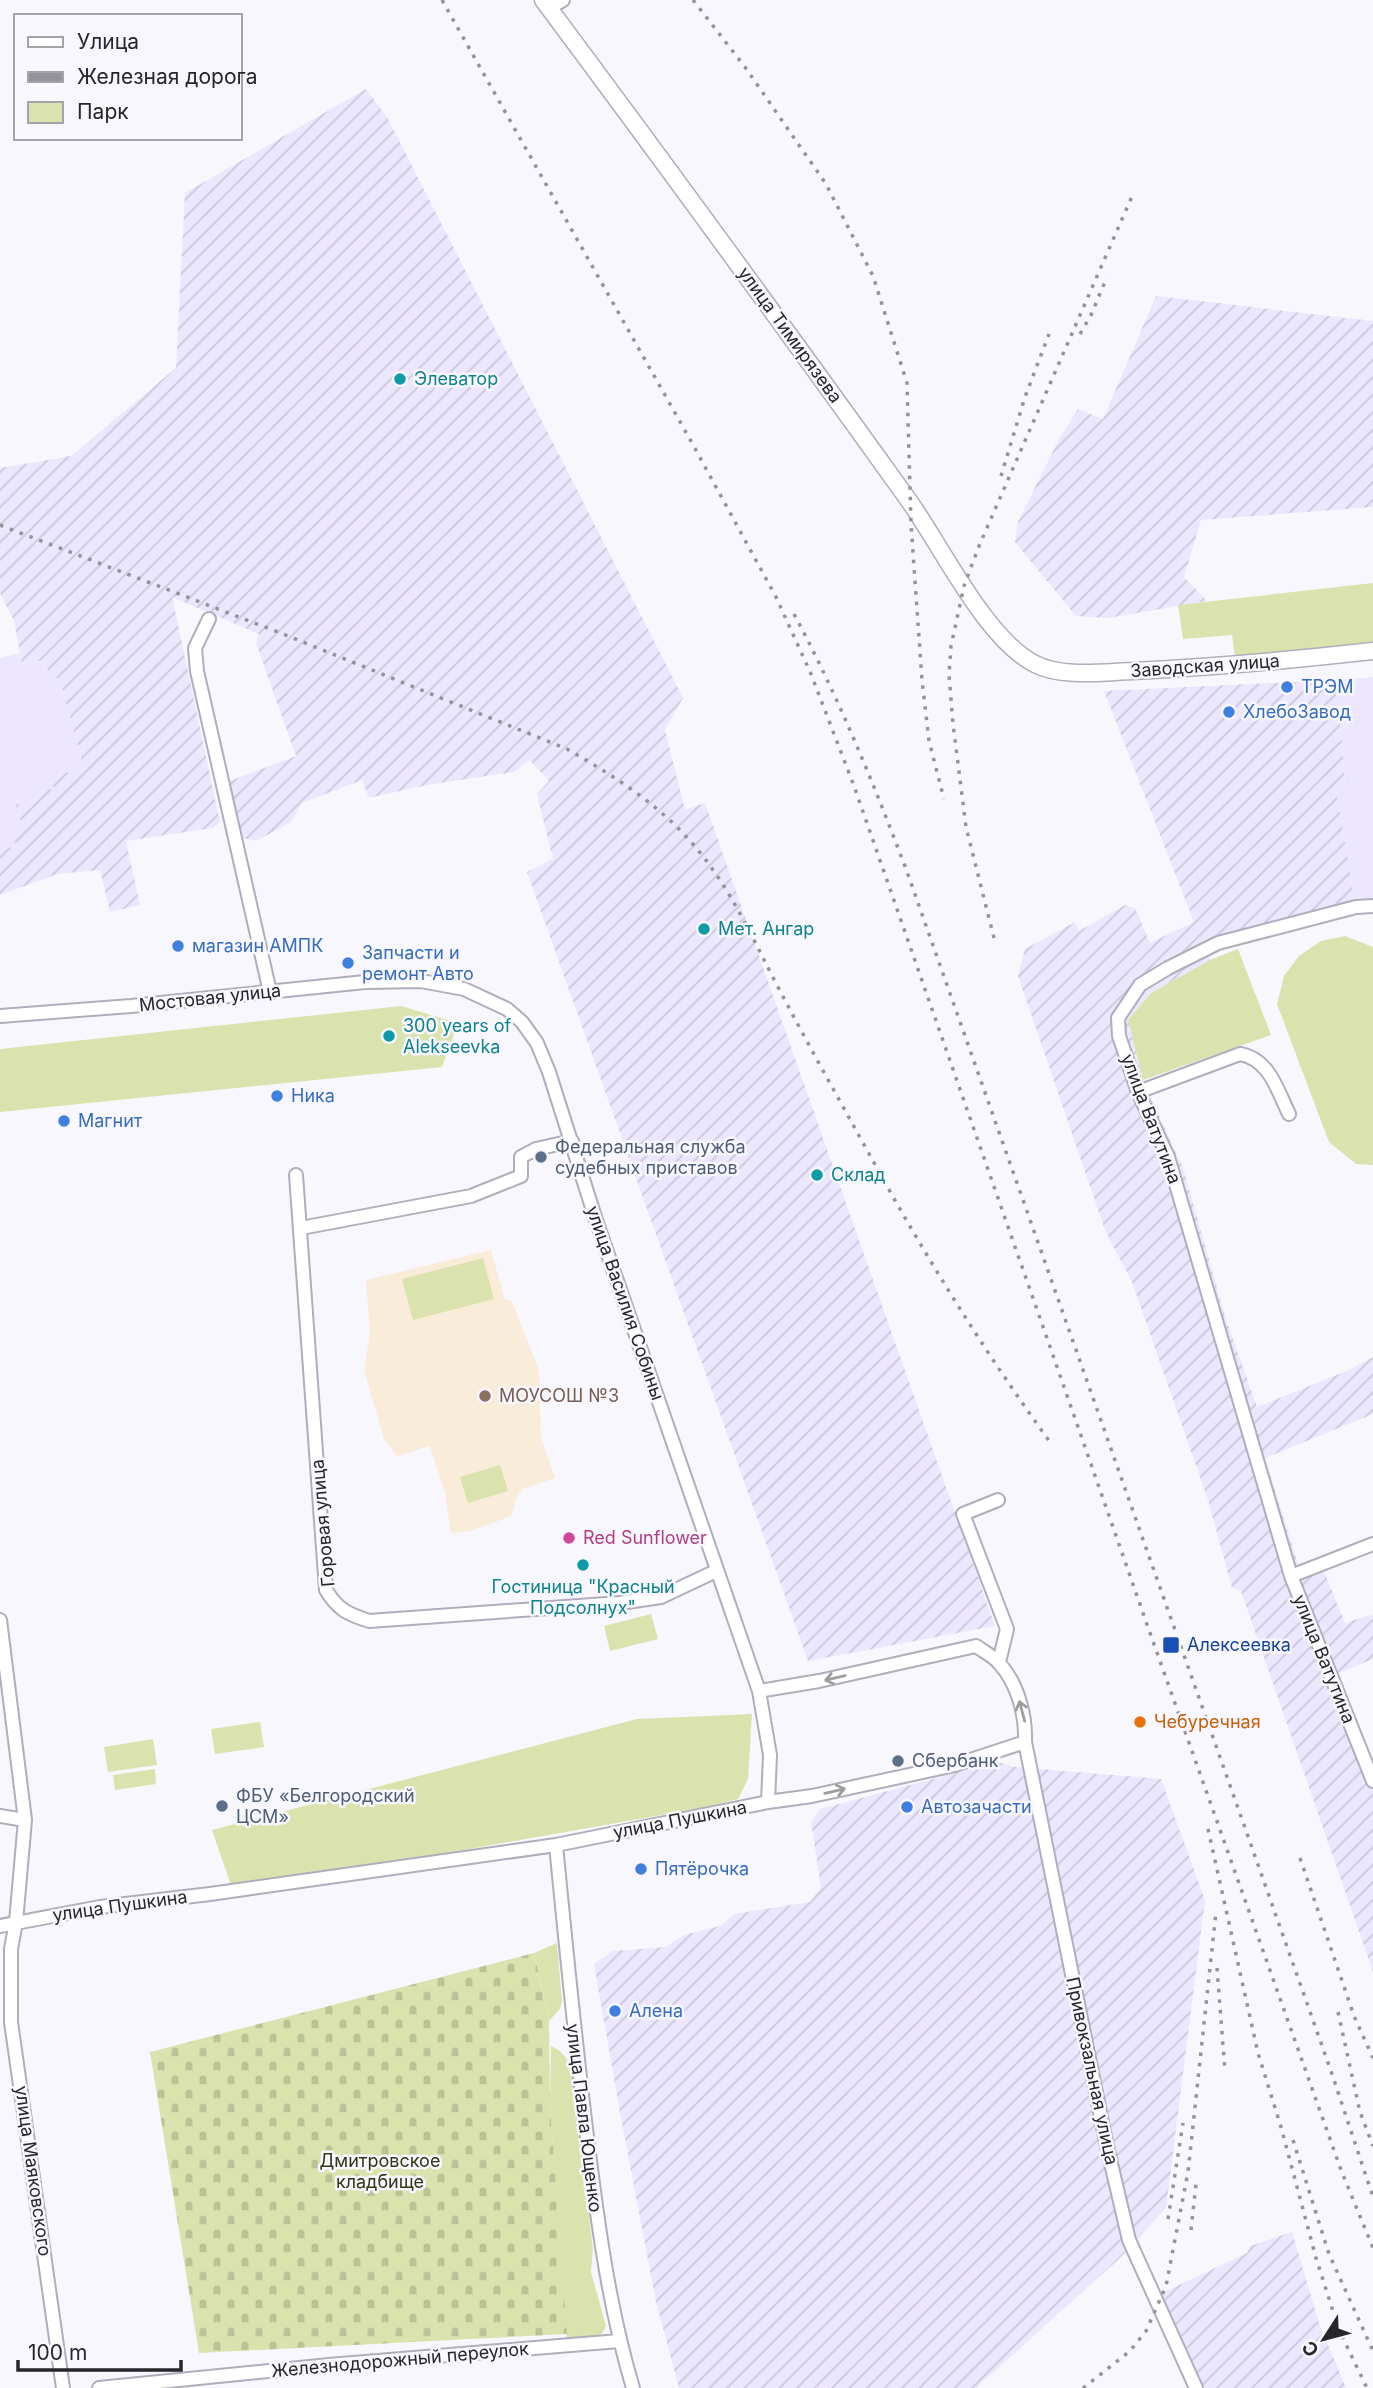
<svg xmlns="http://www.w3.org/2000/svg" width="1373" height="2388" font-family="Inter,sans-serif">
<defs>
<pattern id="industrial-furrows" width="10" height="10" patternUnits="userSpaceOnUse" patternTransform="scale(1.75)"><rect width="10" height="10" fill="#ece7ff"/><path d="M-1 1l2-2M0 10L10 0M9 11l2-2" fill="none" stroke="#cac6db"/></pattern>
<pattern id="cemetery-stones" width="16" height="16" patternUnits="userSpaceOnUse" patternTransform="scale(1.75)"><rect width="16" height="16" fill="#dae3ae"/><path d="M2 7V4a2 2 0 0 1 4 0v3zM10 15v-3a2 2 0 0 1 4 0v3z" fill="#bbc396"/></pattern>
</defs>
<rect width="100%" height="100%" fill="#f8f7fe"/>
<path fill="#ece7ff" d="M 20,653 L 22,664 L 44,660 L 49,674 L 60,680 L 84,769 L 53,776 L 54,789 L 36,792 L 37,800 L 16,846 L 0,850 L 0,658 Z
M 1373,677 L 1373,903 L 1356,907 L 1335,784 L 1345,785 L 1337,680 Z"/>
<path fill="url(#industrial-furrows)" d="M 366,89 L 387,117 L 683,698 L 665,730 L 685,810 L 705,803 L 995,1626 L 808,1661 L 527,872 L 553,859 L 537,794 L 549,781 L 530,760 L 514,772 L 427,785 L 369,798 L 362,780 L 302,803 L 291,822 L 256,841 L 239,837 L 224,783 L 296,756 L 256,643 L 259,634 L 172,597 L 220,822 L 213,828 L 126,841 L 140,905 L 110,912 L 100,870 L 57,874 L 0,895 L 0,850 L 16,846 L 12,833 L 24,829 L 15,805 L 37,800 L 35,792 L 54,789 L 52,776 L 84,769 L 60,680 L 49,674 L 44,660 L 22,664 L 14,621 L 0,593 L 0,468 L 71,456 L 176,368 L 185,193 Z
M 1156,296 L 1373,321 L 1373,507 L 1201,520 L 1184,577 L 1207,601 L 1108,618 L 1076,616 L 1015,542 L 1018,522 L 1058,441 L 1078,409 L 1103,419 Z
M 1337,680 L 1345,786 L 1335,784 L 1357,914 L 1207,953 L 1210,960 L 1151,993 L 1128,1020 L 1143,1080 L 1183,1168 L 1226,1319 L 1257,1407 L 1349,1370 L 1373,1357 L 1373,1414 L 1265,1458 L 1299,1567 L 1319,1559 L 1345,1623 L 1373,1614 L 1373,1659 L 1339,1673 L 1373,1761 L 1373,1972 L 1241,1591 L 1232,1588 L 1208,1500 L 1132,1282 L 1105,1230 L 1018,976 L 1025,949 L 1075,922 L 1079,931 L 1125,905 L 1135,908 L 1150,943 L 1194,922 L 1104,691 Z
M 997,1762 L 1015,1767 L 1161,1779 L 1205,1900 L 1166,2208 L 1120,2258 L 976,2388 L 679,2388 L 656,2302 L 619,2107 L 594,1964 L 613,1951 L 666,1947 L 684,1935 L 720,1926 L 734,1914 L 810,1902 L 821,1887 L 811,1822 L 820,1809 Z
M 1292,2232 L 1319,2323 L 1346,2388 L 1204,2388 L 1162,2293 L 1247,2253 L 1250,2246 Z"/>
<path fill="#f9ecd8" d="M 491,1250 L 505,1300 L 512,1301 L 539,1371 L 541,1438 L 555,1478 L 523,1489 L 518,1495 L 511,1516 L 471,1531 L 451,1533 L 445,1493 L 430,1446 L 397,1456 L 384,1439 L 364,1370 L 370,1334 L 366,1280 Z"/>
<path fill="#dae3ae" d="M 1373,583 L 1373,645 L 1235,657 L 1232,635 L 1183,639 L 1178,605 Z
M 1345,936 L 1373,947 L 1373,1165 L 1356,1164 L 1329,1142 L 1277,1004 L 1284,976 L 1299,956 L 1321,941 Z
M 1238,949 L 1271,1035 L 1143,1080 L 1128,1020 L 1151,993 L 1210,960 Z
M 401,1006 L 458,1023 L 442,1067 L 0,1112 L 0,1049 Z
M 483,1258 L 494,1299 L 413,1320 L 402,1279 Z
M 500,1465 L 508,1491 L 468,1503 L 460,1477 Z
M 651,1614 L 658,1639 L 610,1651 L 604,1626 Z
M 752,1714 L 748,1779 L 738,1799 L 701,1808 L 233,1891 L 212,1830 L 637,1719 Z
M 260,1722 L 264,1747 L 215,1754 L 211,1729 Z
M 153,1739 L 157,1765 L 108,1772 L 104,1747 Z
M 155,1769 L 156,1784 L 115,1790 L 113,1775 Z
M 557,1943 L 562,2001 L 560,2009 L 549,2021 L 534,1953 Z
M 551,2046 C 563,2052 567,2057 571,2070 L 593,2249 L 591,2272 L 606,2326 C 601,2342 581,2340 567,2342 L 550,2105 Z"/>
<path fill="url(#cemetery-stones)" d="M 534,1953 L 549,2021 L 550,2105 L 567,2334 L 199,2353 L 150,2052 Z"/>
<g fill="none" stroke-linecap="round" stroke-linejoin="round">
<g stroke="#b0adbc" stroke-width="16">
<path id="minor" d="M 549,8 L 563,0
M 209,619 L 195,648 L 197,671 L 270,992
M 1373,906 L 1356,907 L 1218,943 L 1168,968 L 1140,985 L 1118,1018 L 1119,1036 L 1138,1092 L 1168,1157 L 1291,1576 L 1373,1781
M 0,1016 L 131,1006 L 365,982 L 421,981 L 464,989 L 507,1009 L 522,1022 L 537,1043 L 549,1072 L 596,1220 L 759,1691 L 770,1755 L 768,1802
M 1138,1092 L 1240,1054 C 1269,1059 1277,1089 1289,1114
M 296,1175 L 326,1590 C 338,1610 348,1614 369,1621 L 620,1603 L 661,1597 L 716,1571
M 301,1228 L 471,1196 L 521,1176 L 521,1157 L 536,1149 L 572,1141
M 998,1500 L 963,1514 L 1007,1629 L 999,1662
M 1291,1576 L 1373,1544
M 0,1620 L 25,1820 L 16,1922 L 11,1949 L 11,2022 L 63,2388
M 1025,1742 L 1106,2142 L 1129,2240 L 1196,2388
M 0,1816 L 25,1820
M 556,1845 C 566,1948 576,2050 589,2153 C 599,2232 610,2311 633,2388
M 0,1926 L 100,1907 L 210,1894 L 556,1845 L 768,1802 L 812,1796 L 955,1765 L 1025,1742 C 1026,1715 1018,1684 999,1663 C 993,1656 983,1651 976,1646 L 819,1681 L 759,1691
M 99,2388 L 329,2365 L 619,2341"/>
</g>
<g stroke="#b0adbc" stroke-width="19">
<path id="major" d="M 543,0 C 666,165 787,331 907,498 C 940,543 985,639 1035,664 C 1062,678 1103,672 1133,671 C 1213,667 1293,660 1373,651"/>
</g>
<use href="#minor" stroke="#fff" stroke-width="12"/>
<use href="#major" stroke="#fff" stroke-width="16"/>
<path stroke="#949399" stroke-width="3.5" stroke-dasharray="3.5 7" stroke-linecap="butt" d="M 442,0 L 692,443 L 776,597 L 811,674 L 854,786 L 1150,1633 L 1341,2170 L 1373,2248
M 693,0 L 745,67 L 826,184 L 873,276 L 907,383 L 911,524 L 922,680 L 929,741 L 944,799
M 1080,334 L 1091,315 L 1107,277
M 1001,476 L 1025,397 L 1049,334
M 0,525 L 283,634 L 567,749 C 607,772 646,796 679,829 C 727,878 748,930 779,989 C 811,1050 845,1110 878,1170 C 930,1264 987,1355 1050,1442
M 794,614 C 838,696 873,782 906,869 L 1332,2074 L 1373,2197
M 994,938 L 966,827 L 953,724 L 949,675 L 951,646 L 964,586 L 979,546 L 1133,194
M 1208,1829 L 1258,2053 L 1281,2127 L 1316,2258 L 1339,2330 L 1367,2388
M 1300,1858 L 1354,2016 L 1373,2058
M 1217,1968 L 1225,2072
M 1338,2012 L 1360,2112 L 1373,2146
M 1293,2140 L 1329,2254 L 1373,2351
M 1168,2219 L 1183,2123
M 1191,2230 L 1196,2184
M 1083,2388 L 1130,2351 L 1146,2331 L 1166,2286 L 1188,2172 L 1216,1912"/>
</g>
<defs><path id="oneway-shaft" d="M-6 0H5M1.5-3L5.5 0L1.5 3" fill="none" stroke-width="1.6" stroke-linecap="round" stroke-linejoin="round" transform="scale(1.75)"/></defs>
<g stroke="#9e9da0">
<use href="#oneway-shaft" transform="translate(835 1678) rotate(167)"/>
<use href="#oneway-shaft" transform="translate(1022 1711) rotate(-105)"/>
<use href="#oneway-shaft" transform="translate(835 1791) rotate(-13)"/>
</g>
<g fill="#0f9aa8" stroke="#f8f7fe" stroke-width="2.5">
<circle cx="400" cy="379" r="7"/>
<circle cx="704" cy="929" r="7"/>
<circle cx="389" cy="1036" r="7"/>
<circle cx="817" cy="1175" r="7"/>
<circle cx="583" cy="1565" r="7"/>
</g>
<g fill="#3f7fe0" stroke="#f8f7fe" stroke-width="2.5">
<circle cx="1287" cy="687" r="7"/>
<circle cx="1229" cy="712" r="7"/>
<circle cx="178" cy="946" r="7"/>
<circle cx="348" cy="963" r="7"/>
<circle cx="277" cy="1096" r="7"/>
<circle cx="64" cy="1121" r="7"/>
<circle cx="907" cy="1807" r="7"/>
<circle cx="641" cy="1869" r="7"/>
<circle cx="615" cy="2011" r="7"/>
</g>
<g fill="#5c6f8a" stroke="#f8f7fe" stroke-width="2.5">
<circle cx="541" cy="1157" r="7"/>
<circle cx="898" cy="1761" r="7"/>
<circle cx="222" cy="1806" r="7"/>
</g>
<circle fill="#8d6e63" stroke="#f8f7fe" stroke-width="2.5" cx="485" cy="1396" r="7"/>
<circle fill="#d1479c" stroke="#f8f7fe" stroke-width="2.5" cx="569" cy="1538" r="7"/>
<rect fill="#1a4fb4" stroke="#f8f7fe" stroke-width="2.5" x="1162" y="1636" width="18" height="18" rx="3.5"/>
<circle fill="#e8710a" stroke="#f8f7fe" stroke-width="2.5" cx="1140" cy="1722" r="7"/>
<g text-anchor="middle" stroke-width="5" stroke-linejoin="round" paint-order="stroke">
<g font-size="18" fill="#27262b" stroke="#f8f7fe">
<text transform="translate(790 335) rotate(54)" y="6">улица Тимирязева</text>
<text transform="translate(1205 666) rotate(-4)" y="6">Заводская улица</text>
<text transform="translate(210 998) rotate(-6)" y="6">Мостовая улица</text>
<text transform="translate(1151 1119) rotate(69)" y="6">улица Ватутина</text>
<text transform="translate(625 1303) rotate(71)" y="6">улица Василия Собины</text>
<text transform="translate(323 1523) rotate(-95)" y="6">Горовая улица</text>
<text transform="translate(1324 1659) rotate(68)" y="6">улица Ватутина</text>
<text transform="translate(680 1820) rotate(-11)" y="6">улица Пушкина</text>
<text transform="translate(120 1906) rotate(-8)" y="6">улица Пушкина</text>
<text transform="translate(1092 2071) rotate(78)" y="6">Привокзальная улица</text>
<text transform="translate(584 2118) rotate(83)" y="6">улица Павла Ющенко</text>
<text transform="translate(33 2171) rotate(82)" y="6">улица Маяковского</text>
<text transform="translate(400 2360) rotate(-5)" y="6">Железнодорожный переулок</text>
</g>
<g font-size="18" fill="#0d838f" stroke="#f8f7fe" text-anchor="start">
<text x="414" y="385">Элеватор</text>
<text x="718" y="935">Мет. Ангар</text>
<text x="403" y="1032">300 years of<tspan x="403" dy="21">Alekseevka</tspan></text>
<text x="831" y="1181">Склад</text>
<text x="583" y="1593" text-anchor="middle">Гостиница "Красный<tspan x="583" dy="21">Подсолнух"</tspan></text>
</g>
<g font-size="18" fill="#366cbe" stroke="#f8f7fe" text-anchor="start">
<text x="1301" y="693">ТРЭМ</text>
<text x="1243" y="718">ХлебоЗавод</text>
<text x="192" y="952">магазин АМПК</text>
<text x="362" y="959">Запчасти и<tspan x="362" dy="21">ремонт Авто</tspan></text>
<text x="291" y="1102">Ника</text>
<text x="78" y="1127">Магнит</text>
<text x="921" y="1813">Автозачасти</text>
<text x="655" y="1875">Пятёрочка</text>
<text x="629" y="2017">Алена</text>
</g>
<g font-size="18" fill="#4e5e75" stroke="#f8f7fe" text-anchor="start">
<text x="555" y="1153">Федеральная служба<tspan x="555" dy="21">судебных приставов</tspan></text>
<text x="912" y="1767">Сбербанк</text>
<text x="236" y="1802">ФБУ «Белгородский<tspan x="236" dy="21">ЦСМ»</tspan></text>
</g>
<g font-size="18" fill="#785e54" stroke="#f8f7fe" text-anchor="start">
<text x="499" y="1402">МОУСОШ №3</text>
</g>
<g font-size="18" fill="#b23c85" stroke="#f8f7fe" text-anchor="start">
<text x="583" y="1544">Red Sunflower</text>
</g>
<g font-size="18" fill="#164399" stroke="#f8f7fe" text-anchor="start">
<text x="1187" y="1651">Алексеевка</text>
</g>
<g font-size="18" fill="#c56008" stroke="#f8f7fe" text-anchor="start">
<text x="1154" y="1728">Чебуречная</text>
</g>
<g font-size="18" fill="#313615" stroke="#f8f7fe">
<text x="380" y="2167">Дмитровское<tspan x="380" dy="21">кладбище</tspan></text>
</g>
</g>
<rect x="14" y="14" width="228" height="126" fill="#f8f7fe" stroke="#a4a3aa" stroke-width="2"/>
<rect x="28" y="37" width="35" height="10" fill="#ffffff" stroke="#a4a3aa" stroke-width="2"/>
<text x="77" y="49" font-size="21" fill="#27262b">Улица</text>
<rect x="28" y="72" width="35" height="10" fill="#949399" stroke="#a4a3aa" stroke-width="2"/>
<text x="77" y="84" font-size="21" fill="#27262b">Железная дорога</text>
<rect x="28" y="102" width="35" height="21" fill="#dae3ae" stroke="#a4a3aa" stroke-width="2"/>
<text x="77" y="119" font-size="21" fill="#27262b">Парк</text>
<g transform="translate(1324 2339) rotate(234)" stroke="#f8f7fe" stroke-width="5" paint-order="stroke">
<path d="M0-5L12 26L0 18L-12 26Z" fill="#27262b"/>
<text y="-10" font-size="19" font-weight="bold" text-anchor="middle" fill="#27262b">С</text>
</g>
<path d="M18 2360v10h163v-10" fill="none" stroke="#27262b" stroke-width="3.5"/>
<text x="28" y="2360" font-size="21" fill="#27262b" stroke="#f8f7fe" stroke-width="5" paint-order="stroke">100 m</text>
</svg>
